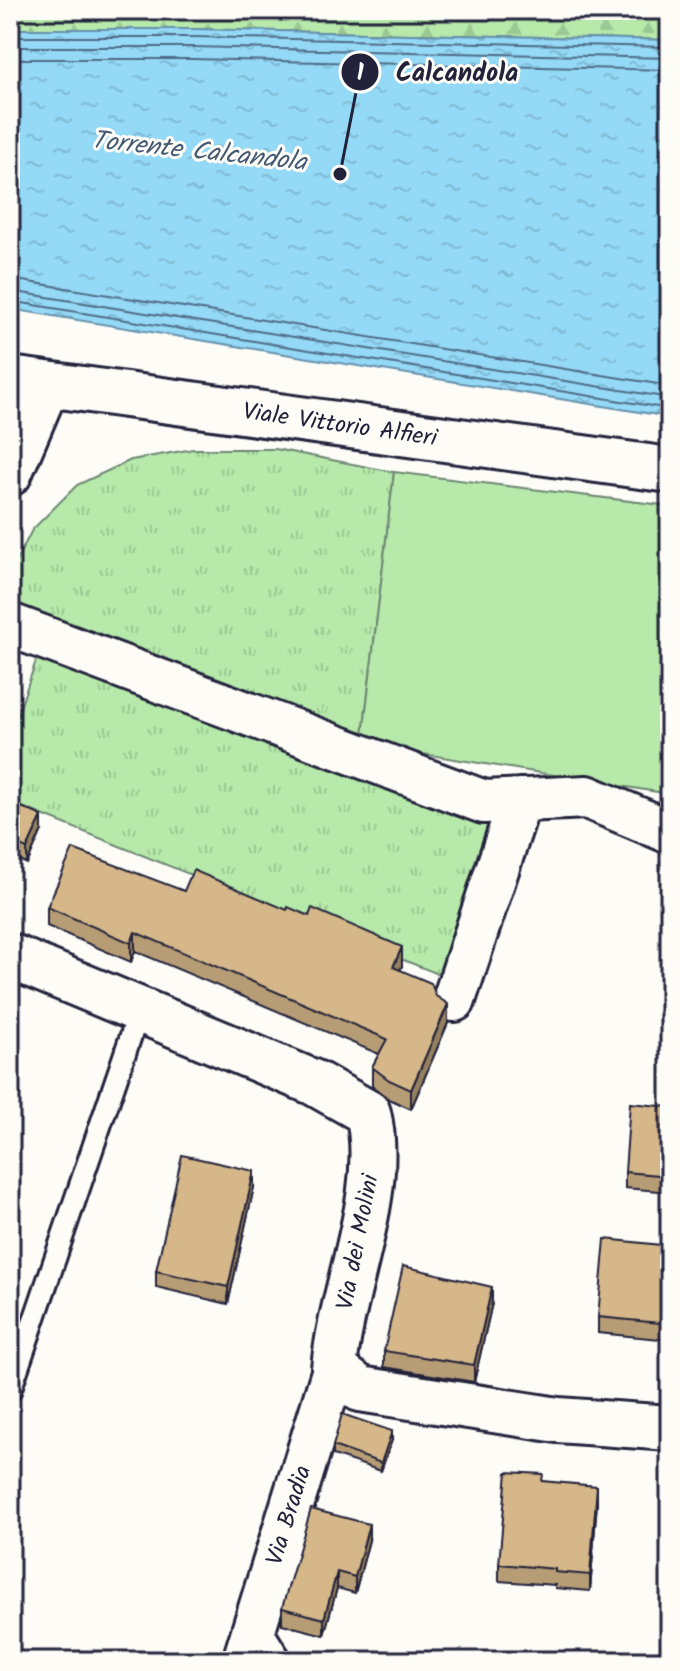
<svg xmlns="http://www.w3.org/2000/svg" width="680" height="1671" font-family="Kalam,sans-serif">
<defs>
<pattern id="grass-tufts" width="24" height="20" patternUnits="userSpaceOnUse" patternTransform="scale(2)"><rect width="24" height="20" fill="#b6e9aa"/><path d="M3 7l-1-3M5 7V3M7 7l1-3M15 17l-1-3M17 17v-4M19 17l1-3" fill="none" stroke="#9cc893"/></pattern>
<pattern id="forest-firs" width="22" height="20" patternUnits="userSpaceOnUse" patternTransform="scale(2)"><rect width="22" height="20" fill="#b6e9aa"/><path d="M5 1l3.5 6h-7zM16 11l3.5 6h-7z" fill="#9cc893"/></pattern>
<pattern id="water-ripples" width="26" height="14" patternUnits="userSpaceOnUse" patternTransform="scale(2)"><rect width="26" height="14" fill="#94d9f6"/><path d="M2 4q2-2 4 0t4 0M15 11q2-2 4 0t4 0" fill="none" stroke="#7fbad4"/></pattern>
</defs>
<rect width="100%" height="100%" fill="#fdfcf7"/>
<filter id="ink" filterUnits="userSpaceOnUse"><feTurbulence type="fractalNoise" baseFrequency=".0125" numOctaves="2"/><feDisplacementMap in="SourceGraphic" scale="16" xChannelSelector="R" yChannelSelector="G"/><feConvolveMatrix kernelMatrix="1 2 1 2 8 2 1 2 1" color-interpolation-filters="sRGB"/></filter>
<g filter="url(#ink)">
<path fill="url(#grass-tufts)" stroke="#6c8672" stroke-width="2" d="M 193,449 L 275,449 L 394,472 L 362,744 L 10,605 L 10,573 L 32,530 L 77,485 L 131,460 Z
M 40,649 L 489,819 L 453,980 L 10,802 L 10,737 Z"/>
<path fill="url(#forest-firs)" stroke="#6c8672" stroke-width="2" d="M 10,10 L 670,10 L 670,40 L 194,29 L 10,29 Z"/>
<path fill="#b6e9aa" stroke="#6c8672" stroke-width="2" d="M 394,472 L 670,506 L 670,794 L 362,744 Z"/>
<path fill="url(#water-ripples)" stroke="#6690ab" stroke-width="2" d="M 10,29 L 194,29 L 670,40 L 670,417 L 10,309 Z"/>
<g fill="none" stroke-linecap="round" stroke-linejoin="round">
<path stroke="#506b86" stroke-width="2" d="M 10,37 L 194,37 L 670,47
M 10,47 L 193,47 L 670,58
M 10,59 L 193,59 L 670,70
M 10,279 L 670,386
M 10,291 L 670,398
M 10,301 L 670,409"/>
<g stroke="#22223b" stroke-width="26">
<path id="service" d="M 10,1391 L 140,1009
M 258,1623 L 282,1661"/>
</g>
<g stroke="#22223b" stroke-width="48">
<path id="minor" d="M 10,474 L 48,385
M 10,625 L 484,802 L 587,797 L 670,832
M 454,1000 L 520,800
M 244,1661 L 334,1369"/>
</g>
<g stroke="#22223b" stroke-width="50">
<path id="tertiary" d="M 10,379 L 670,470
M 10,956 L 315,1083 L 368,1113 C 387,1192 341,1288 334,1369 L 360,1389 L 558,1420 L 670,1428"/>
</g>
<use href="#service" stroke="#fdfcf7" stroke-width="20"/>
<use href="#minor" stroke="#fdfcf7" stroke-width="42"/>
<use href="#tertiary" stroke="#fdfcf7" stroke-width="44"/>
</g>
<path fill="#b79d76" stroke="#22223b" stroke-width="2" d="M 10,802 L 42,830 L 27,864 L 10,856 Z
M 184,891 L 402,966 L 400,970 L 448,1023 L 411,1109 L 389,1099 L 372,1086 L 372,1067 L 379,1054 L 135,951 L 131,962 L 47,926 L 47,907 Z
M 670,1107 L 670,1192 L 625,1188 L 625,1172 Z
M 254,1187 L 228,1304 L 156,1287 L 156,1271 Z
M 670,1246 L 670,1340 L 598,1333 L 598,1317 Z
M 492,1303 L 474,1382 L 384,1367 L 384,1351 Z
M 392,1440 L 381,1471 L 333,1455 L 333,1446 Z
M 543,1481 L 597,1502 L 590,1591 L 555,1588 L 555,1585 L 499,1581 L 499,1564 Z
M 369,1540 L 355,1593 L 337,1588 L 324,1635 L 282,1624 L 282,1608 Z"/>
<path fill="#958060" stroke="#22223b" stroke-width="2" d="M 42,816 L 42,830 L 27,864 L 27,849 Z
M 135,932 L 135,951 L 131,962 L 131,943 Z
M 402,947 L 402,966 L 393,986 L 393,967 Z
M 448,1004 L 448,1023 L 411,1109 L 411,1090 Z
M 254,1171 L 254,1187 L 228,1304 L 228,1287 Z
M 492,1287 L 492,1303 L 474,1382 L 474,1365 Z
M 392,1431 L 392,1440 L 381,1471 L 381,1463 Z
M 597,1486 L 597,1502 L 590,1591 L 590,1575 Z
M 369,1524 L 369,1540 L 355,1593 L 355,1577 Z
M 337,1572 L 337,1588 L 324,1635 L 324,1619 Z"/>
<path fill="#d5b789" stroke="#22223b" stroke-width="2" d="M 10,802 L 42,816 L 27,849 L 10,842 Z
M 73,849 L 184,891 L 193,870 L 287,910 L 288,907 L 309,916 L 312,908 L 402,947 L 393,967 L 431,983 L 436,996 L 448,1004 L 411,1090 L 389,1080 L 372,1067 L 387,1039 L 135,932 L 131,943 L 47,907 Z
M 630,1103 L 670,1107 L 670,1176 L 625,1172 Z
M 182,1155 L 254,1171 L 228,1287 L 156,1271 Z
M 605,1239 L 670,1246 L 670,1324 L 598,1317 Z
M 403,1266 L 492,1287 L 474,1365 L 384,1351 Z
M 342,1414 L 392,1431 L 381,1463 L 333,1446 Z
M 507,1472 L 543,1474 L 542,1481 L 597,1486 L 590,1575 L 555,1572 L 555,1569 L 499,1564 Z
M 311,1509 L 369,1524 L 355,1577 L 337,1572 L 324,1619 L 282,1608 Z"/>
</g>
<g text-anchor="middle" stroke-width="6" stroke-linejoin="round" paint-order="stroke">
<g font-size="24" fill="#22223b" stroke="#fdfcf7">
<text transform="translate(340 424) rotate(8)" y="8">Viale Vittorio Alfieri</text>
<text transform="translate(357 1242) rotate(-79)" y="8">Via dei Molini</text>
<text transform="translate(288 1515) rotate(-73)" y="8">Via Bradia</text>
</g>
<g font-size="26" font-style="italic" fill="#445973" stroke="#fdfcf7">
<text transform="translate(199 150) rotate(6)" y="9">Torrente Calcandola</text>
</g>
</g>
<path fill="none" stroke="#22223b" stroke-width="3" d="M340 174L360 72"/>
<g fill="#22223b" stroke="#fdfcf7" stroke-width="3">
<circle cx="340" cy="174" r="8"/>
<circle cx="360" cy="72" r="20"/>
</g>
<g font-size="24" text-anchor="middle" font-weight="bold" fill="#fff">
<text x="360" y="80">1</text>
</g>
<g font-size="26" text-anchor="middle" font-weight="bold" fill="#22223b" stroke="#fdfcf7" stroke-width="6" stroke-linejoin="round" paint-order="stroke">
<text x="457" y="81">Calcandola</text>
</g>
<rect width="680" height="1671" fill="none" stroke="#fdfcf7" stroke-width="40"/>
<rect x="20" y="20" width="640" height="1631" fill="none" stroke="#22223b" stroke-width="3" filter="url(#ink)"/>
</svg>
